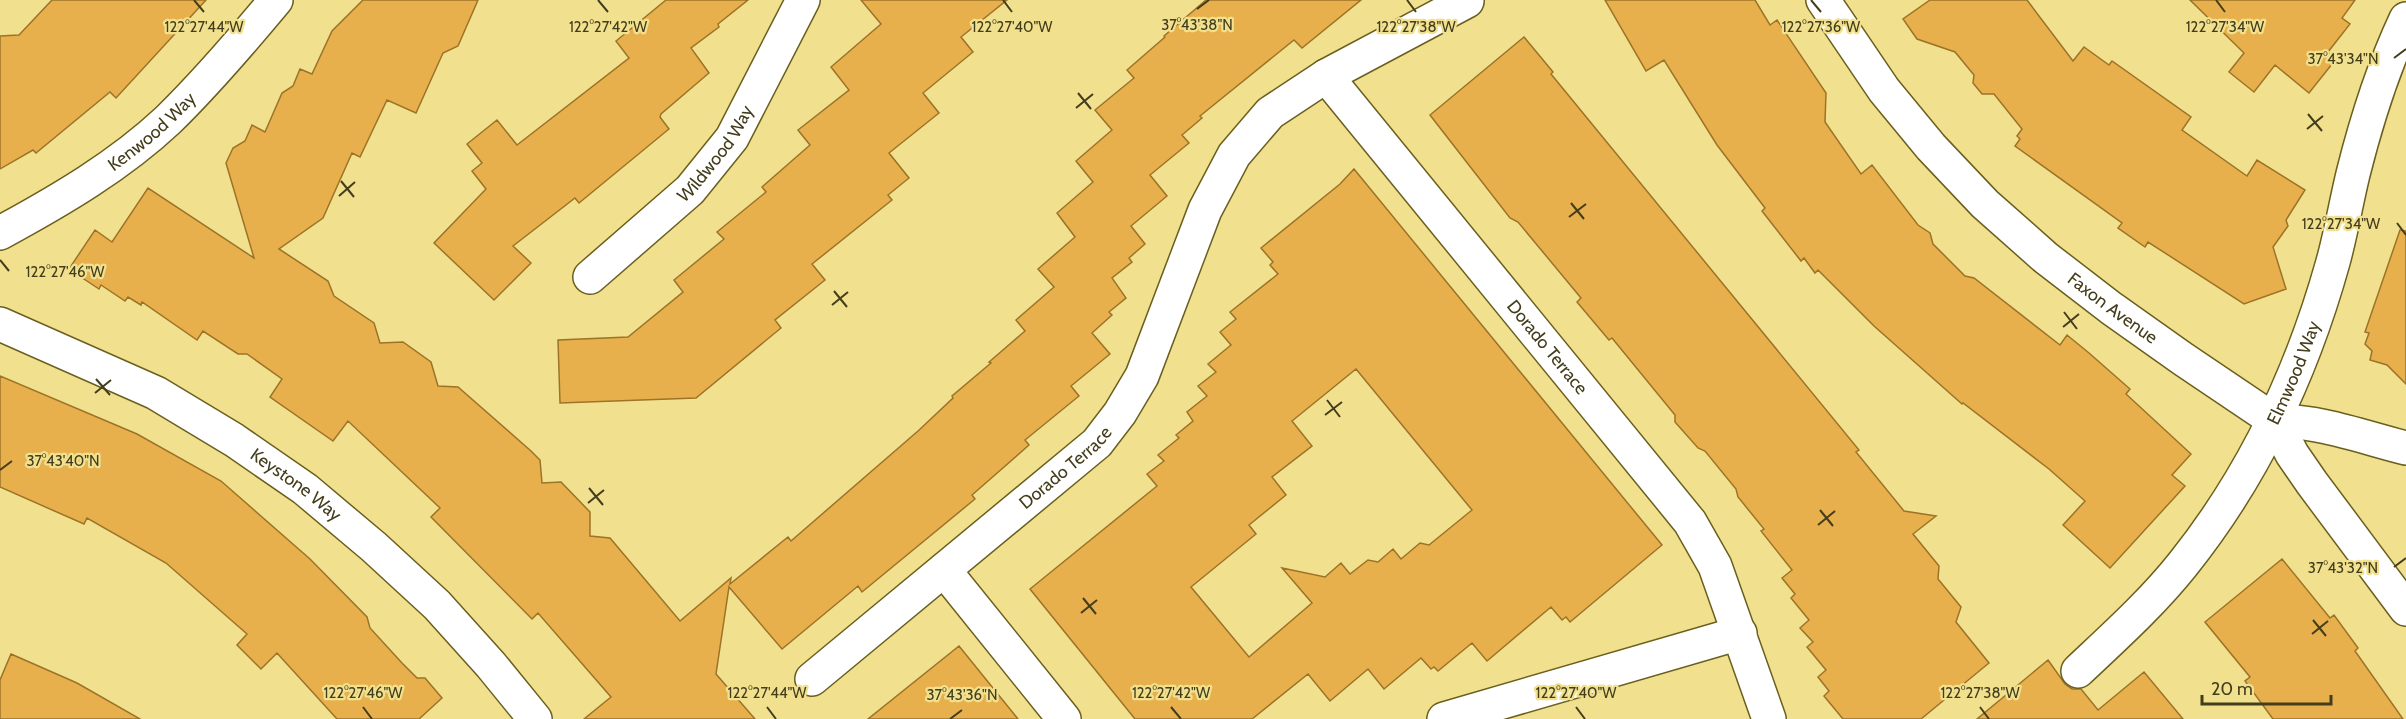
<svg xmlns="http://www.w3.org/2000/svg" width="2406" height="719" font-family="Cabin,sans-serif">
<rect width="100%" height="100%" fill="#f1e18f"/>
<path fill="#e8b04d" stroke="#9c7327" stroke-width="1.5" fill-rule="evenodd" d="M 52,0 L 206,0 L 116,98 L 110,92 L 36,153 L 33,150 L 0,169 L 0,36 L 19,35 Z
M 363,0 L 478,0 L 458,46 L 443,53 L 416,113 L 387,100 L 360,157 L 352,153 L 323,218 L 279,249 L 328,281 L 334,296 L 374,323 L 380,343 L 403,342 L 431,362 L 438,386 L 458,387 L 531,451 L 540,460 L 542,483 L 561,482 L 590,512 L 590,536 L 610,538 L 680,621 L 731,578 L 730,584 L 788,537 L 791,541 L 918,431 L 953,398 L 952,396 L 991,363 L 989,362 L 1025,331 L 1016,320 L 1054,287 L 1038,269 L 1075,237 L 1057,213 L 1093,182 L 1076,161 L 1112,130 L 1095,110 L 1134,78 L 1127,70 L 1165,37 L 1164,36 L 1206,0 L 1361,0 L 1302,48 L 1294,40 L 1200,116 L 1202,118 L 1182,135 L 1189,143 L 1150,175 L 1167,196 L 1131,226 L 1145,244 L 1129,258 L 1132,262 L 1112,278 L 1126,298 L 1109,312 L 1112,315 L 1092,333 L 1110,354 L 1071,386 L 1079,396 L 1025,440 L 1029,445 L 972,495 L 975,499 L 862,592 L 858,586 L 782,649 L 729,587 L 716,674 L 755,719 L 584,719 L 611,697 L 538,613 L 532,619 L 431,517 L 440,508 L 348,421 L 333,441 L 270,397 L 282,379 L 247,354 L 238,354 L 203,331 L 197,340 L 142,302 L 141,305 L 128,297 L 125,301 L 101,285 L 99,289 L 69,269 L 95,230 L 112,242 L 148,188 L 254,258 L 226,163 L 233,148 L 245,141 L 252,125 L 265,132 L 282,93 L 293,86 L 300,69 L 312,74 L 332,31 Z
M 666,0 L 748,0 L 718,24 L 719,27 L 691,48 L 709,73 L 661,114 L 660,117 L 669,129 L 579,203 L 575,198 L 513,246 L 531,263 L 494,300 L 434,243 L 486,189 L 472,171 L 482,163 L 467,144 L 497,120 L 517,145 L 629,58 L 616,41 Z
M 861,0 L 1007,0 L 961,37 L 973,52 L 923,93 L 939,113 L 889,153 L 909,178 L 888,195 L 892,200 L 812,264 L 825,280 L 775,320 L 781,328 L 696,398 L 560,403 L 558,340 L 628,337 L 683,292 L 674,280 L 724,239 L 717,232 L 766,192 L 762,187 L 810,145 L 798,130 L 849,90 L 831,67 L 881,24 Z
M 1605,0 L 1755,0 L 1770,25 L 1777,20 L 1826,93 L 1825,122 L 1861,174 L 1872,165 L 1918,225 L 1930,233 L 1933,244 L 1965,276 L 1974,278 L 2060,345 L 2067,335 L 2089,353 L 2130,389 L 2126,394 L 2191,454 L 2172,475 L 2185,486 L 2110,568 L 2063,525 L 2085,501 L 2049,469 L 1963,403 L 1962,404 L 1874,326 L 1818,270 L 1815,273 L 1804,258 L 1801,261 L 1762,211 L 1765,208 L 1717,145 L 1664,60 L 1646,71 Z
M 1930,0 L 2027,0 L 2073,61 L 2084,47 L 2109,65 L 2112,61 L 2191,117 L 2182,130 L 2247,176 L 2257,160 L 2305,190 L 2286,220 L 2288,226 L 2273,247 L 2286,289 L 2244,304 L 2148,242 L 2145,247 L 2118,228 L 2122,223 L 2015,146 L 2020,139 L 2017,136 L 2022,129 L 1994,94 L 1982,94 L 1973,83 L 1974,75 L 1955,52 L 1917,39 L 1903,19 Z
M 2190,0 L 2355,0 L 2342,18 L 2350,24 L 2328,52 L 2336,59 L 2309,93 L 2275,65 L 2254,92 L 2229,72 L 2244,53 Z
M 1524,37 L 1553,72 L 1551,74 L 1859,450 L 1856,452 L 1904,511 L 1936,516 L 1913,534 L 1939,566 L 1938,579 L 1961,607 L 1956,622 L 1989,663 L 1921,719 L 1843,719 L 1824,696 L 1829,691 L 1818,677 L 1826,670 L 1807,647 L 1813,642 L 1800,628 L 1809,620 L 1791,598 L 1795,594 L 1782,578 L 1792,570 L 1761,531 L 1764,529 L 1738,497 L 1736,489 L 1705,451 L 1698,448 L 1675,422 L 1675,415 L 1612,338 L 1609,340 L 1577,302 L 1581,298 L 1518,222 L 1510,218 L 1430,115 Z
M 1354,169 L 1662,545 L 1570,622 L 1566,617 L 1562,620 L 1551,607 L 1487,661 L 1472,643 L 1438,671 L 1434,667 L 1431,669 L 1421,658 L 1384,689 L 1368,669 L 1330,701 L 1308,674 L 1252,719 L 1135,719 L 1030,589 L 1157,486 L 1147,474 L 1164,461 L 1158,455 L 1179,438 L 1176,435 L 1193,421 L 1187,412 L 1207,396 L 1198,386 L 1216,372 L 1208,364 L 1231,345 L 1220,332 L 1236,319 L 1230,312 L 1278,274 L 1270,265 L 1273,262 L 1261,248 L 1340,184 ZM 1356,369 L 1472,510 L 1429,545 L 1420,543 L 1401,559 L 1393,549 L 1378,562 L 1368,560 L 1350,574 L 1341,563 L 1325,577 L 1282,568 L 1312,603 L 1249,657 L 1191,587 L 1256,534 L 1249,525 L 1286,495 L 1272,477 L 1312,446 L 1292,421 Z
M 2400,230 L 2406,231 L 2406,384 L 2387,365 L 2370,360 L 2372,351 L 2365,344 L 2369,333 L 2365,332 Z
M 0,376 L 137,434 L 221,481 L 310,559 L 367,617 L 370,628 L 402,663 L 417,678 L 425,678 L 442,698 L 419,719 L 337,719 L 277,653 L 261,669 L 237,645 L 247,634 L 166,563 L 87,518 L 84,524 L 0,487 Z
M 2282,559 L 2330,618 L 2334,615 L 2358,648 L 2355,651 L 2403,719 L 2273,719 L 2245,681 L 2250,677 L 2205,622 Z
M 959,646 L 1018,719 L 868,719 Z
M 11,654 L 77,683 L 140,719 L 0,719 L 0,680 Z
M 2048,660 L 2065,684 L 2072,689 L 2081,689 L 2098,710 L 2144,672 L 2183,719 L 1977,719 Z"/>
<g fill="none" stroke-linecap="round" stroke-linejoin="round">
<g stroke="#6a5f1f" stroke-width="36">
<g id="minor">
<path id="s1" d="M 1823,0 L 1884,90 L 1931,147 L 1985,204 L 2046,258 L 2111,308 L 2183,359 L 2275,421 L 2292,454 L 2312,483 L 2406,609"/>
<path id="s2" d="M 1326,76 L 1690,522 L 1715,566 L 1769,719"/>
<path id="s3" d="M 0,233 C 59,201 119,166 168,120 C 207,82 241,42 276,0"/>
<path id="s4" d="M 590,277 L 690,190 L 732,138 L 803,0"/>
<path id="s5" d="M 0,324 L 156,393 L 234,440 L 305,489 L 374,547 L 437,605 L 491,665 L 535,719"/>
<path d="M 2275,421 C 2321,421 2362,437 2406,448"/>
<path d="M 944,570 L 1064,719"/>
<path id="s6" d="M 2078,671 C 2114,637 2152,603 2183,564 C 2255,474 2302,373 2333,262 C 2341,233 2346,203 2353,174 C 2366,122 2383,68 2406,19"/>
<path id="s7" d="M 812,679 L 1097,443 L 1120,413 L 1142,376 L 1205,210 L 1234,155 L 1270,113 L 1326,76 L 1467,1"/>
<path d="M 1444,719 L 1740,633"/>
</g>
</g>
<use href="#minor" stroke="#fff" stroke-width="33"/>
</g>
<path fill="none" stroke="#433d1b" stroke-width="2" d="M 194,0 L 204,12M 598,0 L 608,12M 1003,0 L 1012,12M 1407,0 L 1416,12M 1811,0 L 1821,12M 2216,0 L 2225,12M 1197,9 L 1209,0M 2394,58 L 2406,49M 1078,93 L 1091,109M 1076,108 L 1093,94M 2308,114 L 2322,131M 2307,129 L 2323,116M 341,181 L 354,197M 339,196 L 355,182M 1571,203 L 1584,219M 1569,217 L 1586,204M 2397,223 L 2406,235M 0,260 L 9,271M 834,291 L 847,307M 832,305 L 848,292M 2064,312 L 2077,329M 2063,327 L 2079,314M 96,379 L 110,395M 95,393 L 111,380M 1327,400 L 1340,417M 1325,415 L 1342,402M 0,470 L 12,461M 589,488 L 603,505M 588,503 L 604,490M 1820,510 L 1833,526M 1818,525 L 1835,511M 2394,567 L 2406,558M 1083,598 L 1096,614M 1081,613 L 1097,600M 2313,620 L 2326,636M 2312,634 L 2328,621M 363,707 L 372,719M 767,707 L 776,719M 1171,707 L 1181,719M 1576,707 L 1585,719M 1980,707 L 1989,719M 950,719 L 962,710"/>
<g text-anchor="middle" stroke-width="4.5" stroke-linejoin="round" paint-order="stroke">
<g font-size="18" fill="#433d1b" stroke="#f1e18f">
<text dy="6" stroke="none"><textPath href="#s3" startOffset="183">Kenwood Way</textPath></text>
<text dy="6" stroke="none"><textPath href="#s4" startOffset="177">Wildwood Way</textPath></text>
<text dy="6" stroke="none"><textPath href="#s1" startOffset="426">Faxon Avenue</textPath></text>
<text dy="6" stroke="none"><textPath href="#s2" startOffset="350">Dorado Terrace</textPath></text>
<text dy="6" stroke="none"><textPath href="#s6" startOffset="372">Elmwood Way</textPath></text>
<text dy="6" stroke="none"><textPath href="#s7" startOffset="330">Dorado Terrace</textPath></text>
<text dy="6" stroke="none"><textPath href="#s5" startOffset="338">Keystone Way</textPath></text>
</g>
</g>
<g font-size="15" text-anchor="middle" fill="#433d1b" stroke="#f1e18f" stroke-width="4.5" stroke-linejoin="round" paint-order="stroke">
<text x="1197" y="30">37°43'38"N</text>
<text x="2225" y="32">122°27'34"W</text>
<text x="204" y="32">122°27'44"W</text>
<text x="608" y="32">122°27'42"W</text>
<text x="1012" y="32">122°27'40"W</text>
<text x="1416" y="32">122°27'38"W</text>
<text x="1821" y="32">122°27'36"W</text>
<text x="2343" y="64">37°43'34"N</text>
<text x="2341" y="229">122°27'34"W</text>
<text x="65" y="277">122°27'46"W</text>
<text x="63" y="466">37°43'40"N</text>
<text x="2343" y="573">37°43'32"N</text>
<text x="363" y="698">122°27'46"W</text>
<text x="767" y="698">122°27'44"W</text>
<text x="1171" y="698">122°27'42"W</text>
<text x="1576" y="698">122°27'40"W</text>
<text x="1980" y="698">122°27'38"W</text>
<text x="962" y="700">37°43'36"N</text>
</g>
<path d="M2202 695v9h129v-9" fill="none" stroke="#433d1b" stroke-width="3"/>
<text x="2211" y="695" font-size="18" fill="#433d1b" stroke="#f1e18f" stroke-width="4.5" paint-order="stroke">20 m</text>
</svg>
